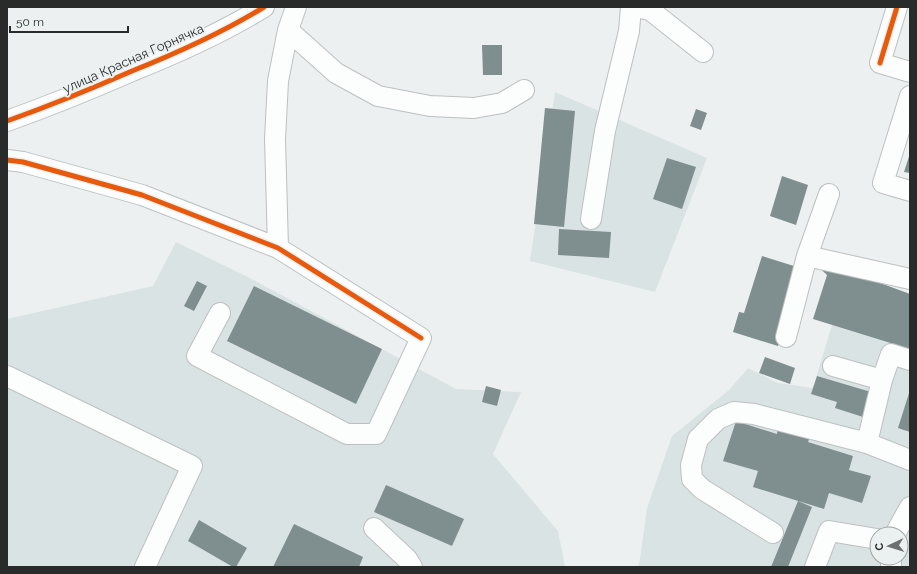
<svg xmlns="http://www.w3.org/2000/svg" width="917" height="574" font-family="Raleway,sans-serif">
<rect width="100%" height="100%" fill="#ecf0f0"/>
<path fill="#dae3e4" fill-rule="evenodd" d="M 555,92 L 707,158 L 655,292 L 530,261 Z
M 176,242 L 246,276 L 456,389 L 521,392 L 493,454 L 558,531 L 565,567 L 7,567 L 7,319 L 153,286 Z
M 910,294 L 910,567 L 638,567 L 640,559 L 647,508 L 672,436 L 729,390 L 748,368 L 778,383 L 813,388 L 832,325 ZM 877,534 L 901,534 L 901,558 L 877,558 Z"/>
<path fill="#7f8e8f" d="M 482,45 L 502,45 L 502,75 L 483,75 Z
M 545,108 L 575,111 L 564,227 L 534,224 Z
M 696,109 L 707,113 L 701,130 L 690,126 Z
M 910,153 L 910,173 L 904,172 Z
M 667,158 L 696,167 L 682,209 L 653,199 Z
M 782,176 L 808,185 L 796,225 L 770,216 Z
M 559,229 L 611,232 L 609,258 L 558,255 Z
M 762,256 L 797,267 L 787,320 L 778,346 L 733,332 L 739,312 L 744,313 Z
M 807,256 L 910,294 L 910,349 L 813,319 L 827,275 Z
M 197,281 L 207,286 L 194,311 L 184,306 Z
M 254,286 L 382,349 L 356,404 L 227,341 Z
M 765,357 L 795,368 L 790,384 L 759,373 Z
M 817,376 L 871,392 L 863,417 L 835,408 L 837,402 L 811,394 Z
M 486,386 L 501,390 L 497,406 L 482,402 Z
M 910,390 L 910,432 L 898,428 Z
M 736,421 L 777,434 L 778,427 L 810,437 L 808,442 L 853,456 L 849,470 L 871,476 L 862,503 L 829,493 L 824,509 L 753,487 L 758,471 L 723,461 Z
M 386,485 L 464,519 L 452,546 L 374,512 Z
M 798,501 L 812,507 L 788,567 L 771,567 Z
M 199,520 L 247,548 L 236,567 L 233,567 L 188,541 Z
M 294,524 L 363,557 L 359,567 L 273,567 Z"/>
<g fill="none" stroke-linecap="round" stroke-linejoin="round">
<g stroke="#bdc0c0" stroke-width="22">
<path id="minor" d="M 634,7 L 650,10 L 703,52
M 897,7 L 880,63 L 910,72
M 288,30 L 336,73 L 378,96 L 430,106 L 474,108 L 502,103 L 524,90
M 910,96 L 883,183 L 910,191
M 7,121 C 49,106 91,89 132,71 C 177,53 222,33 264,7
M 7,160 L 23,162 L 142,195 L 278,248 L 421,338 L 376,434 L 347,434 L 197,356 L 220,313
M 829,194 L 807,256 L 910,279
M 591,219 L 605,131 L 629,31 L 631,7
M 278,248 L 275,139 L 278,81 L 288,30 L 296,7
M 786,337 L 807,256
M 833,366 L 882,380 L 867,443
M 7,376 L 192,466 L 145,567
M 882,380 L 891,354 L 910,360
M 374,528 L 407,559 L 412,567
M 773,533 L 702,489 L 692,479 L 691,465 L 698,439 L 718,419 L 734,412 L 754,414 L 867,443 L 910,460
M 895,534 L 910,507
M 815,567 L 829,531 L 877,539
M 891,567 L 891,558"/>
</g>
<use href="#minor" stroke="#fcfdfd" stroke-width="20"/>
<g stroke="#ebf1f1" stroke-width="8">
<path id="cycleway" d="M 880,63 L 897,7
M 7,121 C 49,106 91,89 132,71 C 177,53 222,33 264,7
M 7,160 L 23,162 L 142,195 L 278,248 L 421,338"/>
</g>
<use href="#cycleway" stroke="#e8590c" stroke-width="5"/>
</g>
<g text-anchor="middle" stroke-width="4" stroke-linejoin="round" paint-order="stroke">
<g font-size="13" fill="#292b2b" stroke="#ebf1f1">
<text transform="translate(133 58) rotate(-24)" y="5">улица Красная Горнячка</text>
</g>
</g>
<rect width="917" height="574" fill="none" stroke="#292b2b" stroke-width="16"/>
<g transform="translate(889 546) rotate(266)"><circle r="19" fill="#ebf1f1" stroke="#9da2a2"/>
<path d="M0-3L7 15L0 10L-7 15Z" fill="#6d7070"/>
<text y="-6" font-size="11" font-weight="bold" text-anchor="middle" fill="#292b2b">С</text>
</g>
<path d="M10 26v6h118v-6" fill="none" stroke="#292b2b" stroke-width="2"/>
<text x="16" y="26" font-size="12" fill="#292b2b" stroke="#ebf1f1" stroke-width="3" paint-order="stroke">50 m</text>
</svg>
